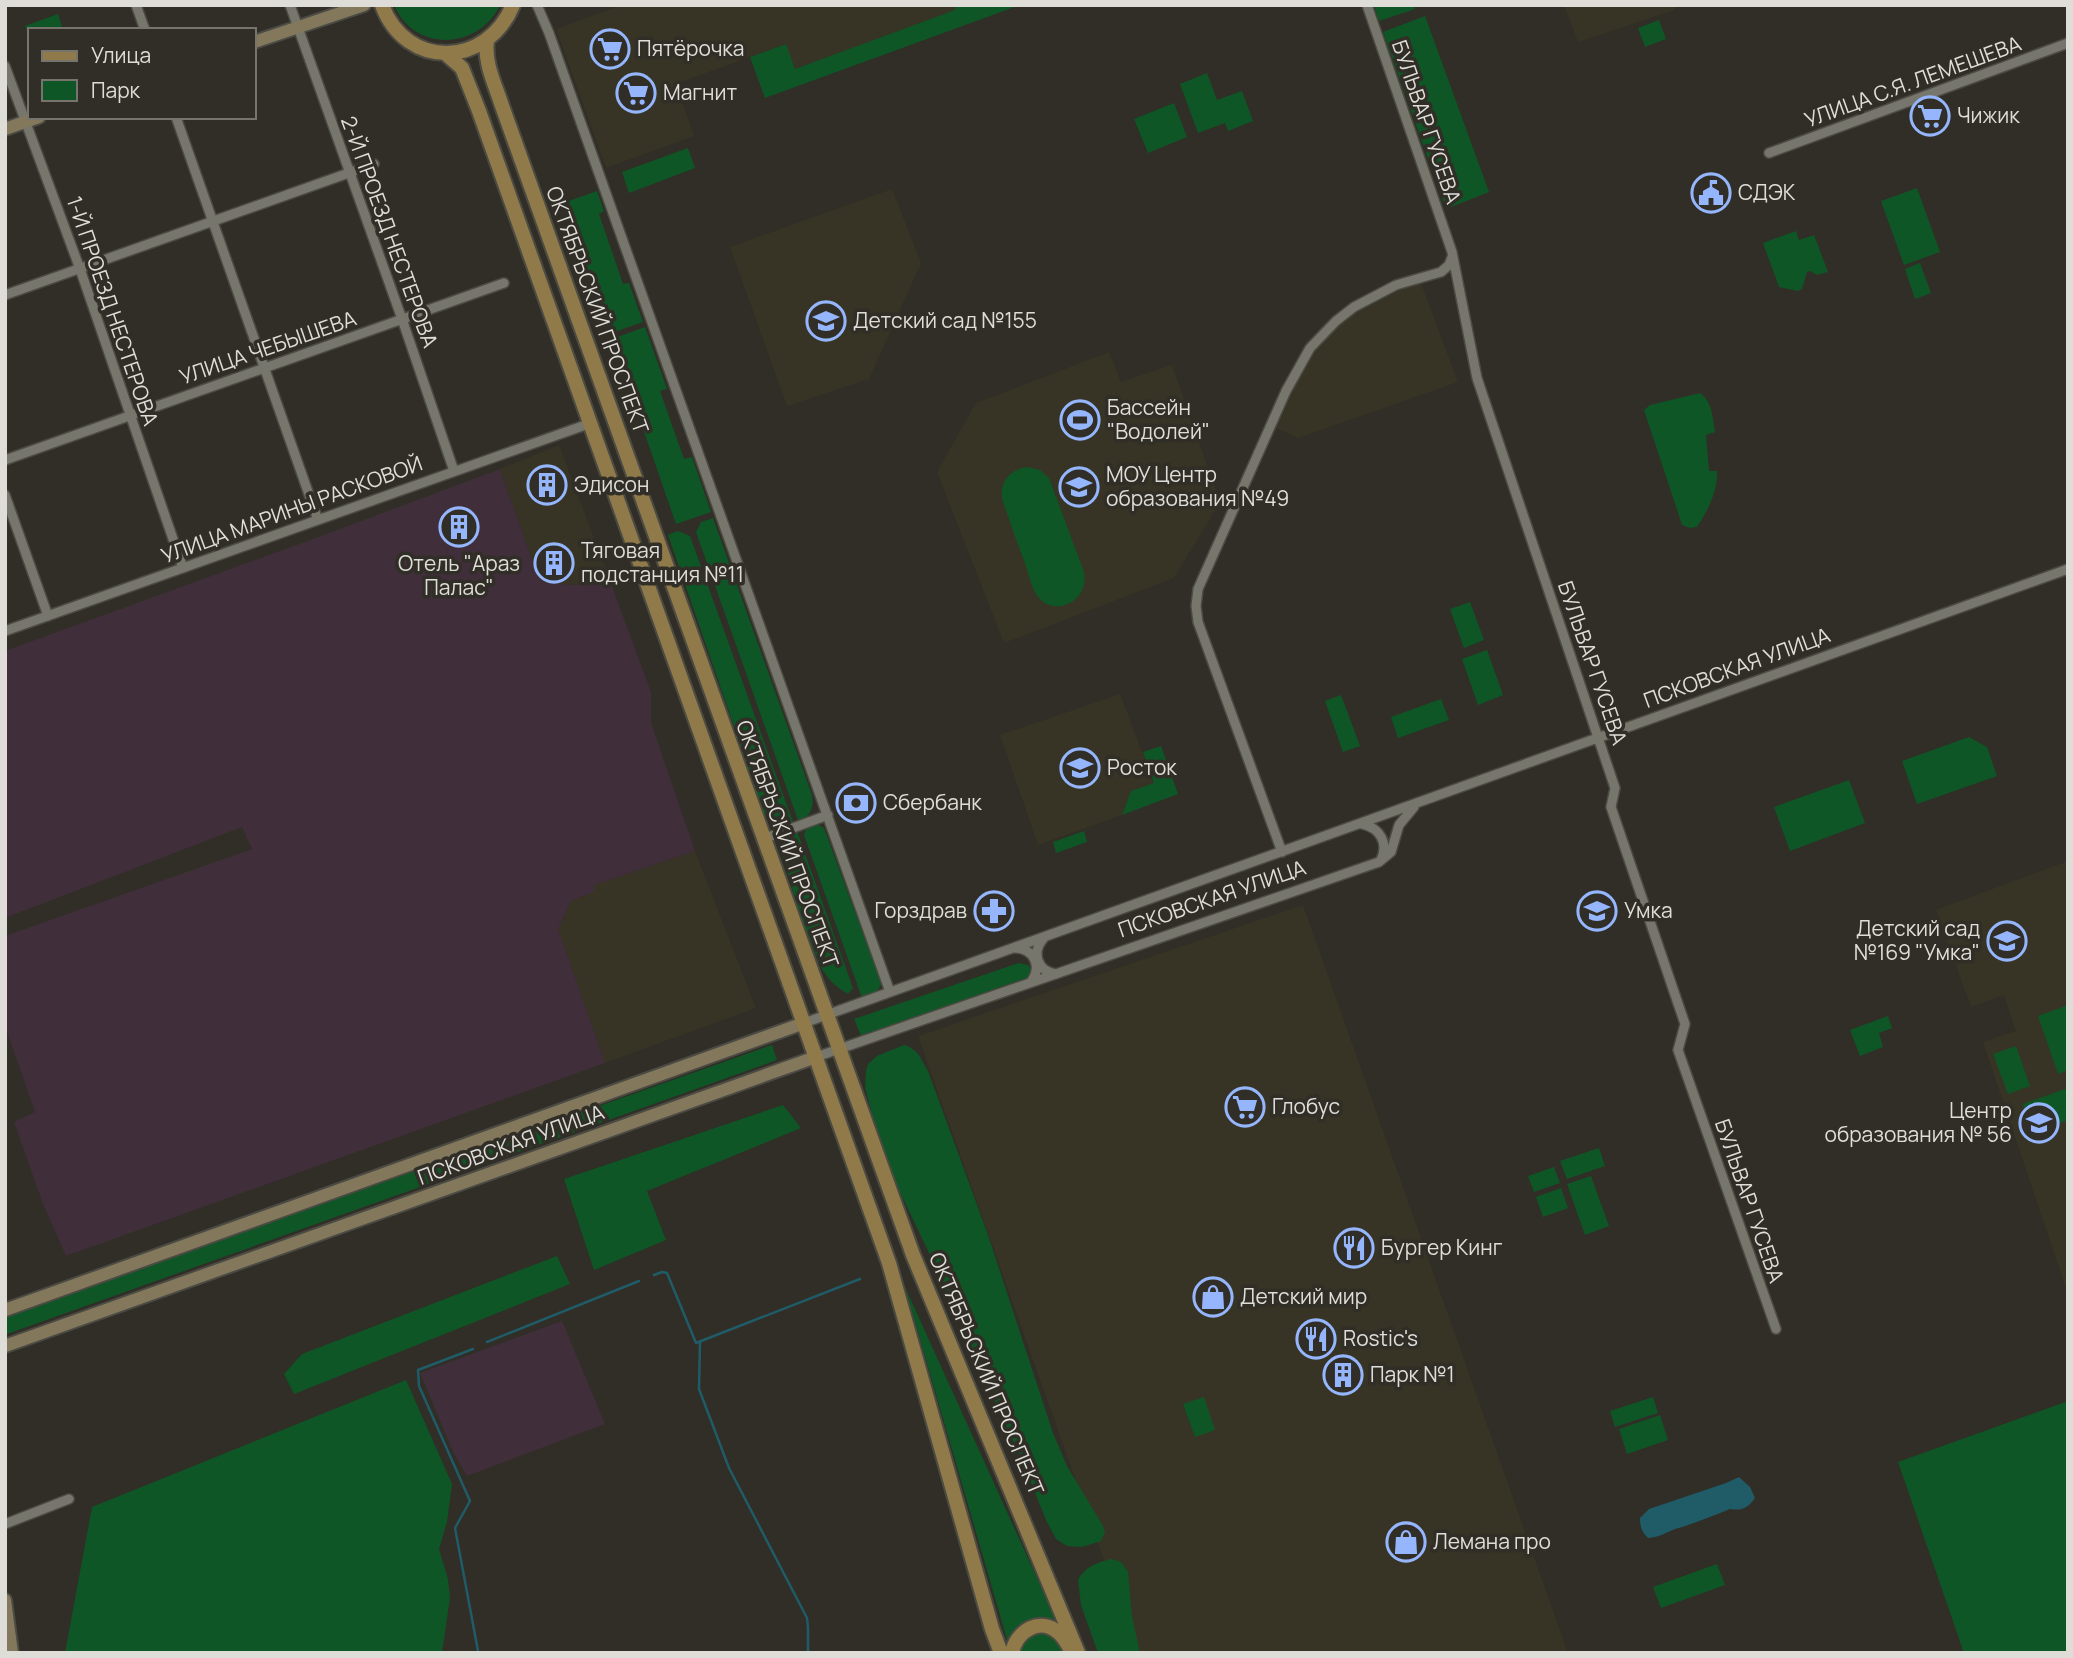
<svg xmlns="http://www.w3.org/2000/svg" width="2073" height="1658" font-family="Manrope,sans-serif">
<rect width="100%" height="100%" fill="#302e26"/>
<path fill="#373425" d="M 622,5 L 954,5 L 956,10 L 795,69 L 785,44 L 676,84 L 694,136 L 606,168 L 556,29 Z
M 1564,5 L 1676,5 L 1674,10 L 1578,42 Z
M 892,189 L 921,263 L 869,379 L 787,406 L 730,247 Z
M 1421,283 L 1458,382 L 1298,438 L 1276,428 L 1300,373 L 1321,343 L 1341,323 L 1379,297 Z
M 1109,352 L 1121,382 L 1172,365 L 1220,502 L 1174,578 L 1004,643 L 937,472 L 976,403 Z
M 559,445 L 607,573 L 577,585 L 545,583 L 538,577 L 500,469 Z
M 1120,694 L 1154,783 L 1131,791 L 1122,815 L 1038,845 L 1000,735 Z
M 695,851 L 756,1008 L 605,1063 L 558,929 L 571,901 L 594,892 L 594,885 Z
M 2068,861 L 2068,1294 L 1983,1042 L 2016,1031 L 2004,995 L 1971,1007 L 1936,910 Z
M 1303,905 L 1568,1653 L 1137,1653 L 918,1036 Z"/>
<path fill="#402f3a" d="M 500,469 L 538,577 L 545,583 L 577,585 L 607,573 L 651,692 L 651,723 L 695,851 L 594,885 L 594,892 L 571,901 L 558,929 L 605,1063 L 66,1256 L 43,1204 L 14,1122 L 35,1112 L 5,1026 L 5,936 L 252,849 L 242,827 L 5,918 L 5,651 L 321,536 Z
M 562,1321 L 605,1424 L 467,1476 L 453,1452 L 420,1373 Z"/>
<path fill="#0f5626" d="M 394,5 L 500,5 C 479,50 414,53 394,5 Z
M 954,5 L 1020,5 L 765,98 L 750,57 L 786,44 L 795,69 L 955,10 Z
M 1374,5 L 1414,5 L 1415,9 L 1379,21 Z
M 58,14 L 62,27 L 54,30 L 30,30 L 30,38 L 25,26 Z
M 1425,16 L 1489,192 L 1446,209 L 1383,32 Z
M 1659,20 L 1666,39 L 1645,47 L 1638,28 Z
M 1207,73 L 1217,100 L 1242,91 L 1253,121 L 1228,131 L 1225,123 L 1198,133 L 1180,84 Z
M 1174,103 L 1187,137 L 1148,153 L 1134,119 Z
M 688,148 L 695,168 L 629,193 L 622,172 Z
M 1917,188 L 1940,252 L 1904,265 L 1881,201 Z
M 597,191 L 604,211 L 599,214 L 623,284 L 629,283 L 643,322 L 609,334 L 563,203 Z
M 1796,231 L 1799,240 L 1814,235 L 1828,272 L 1817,275 L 1810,271 L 1807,272 L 1802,289 L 1798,291 L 1779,287 L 1763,243 Z
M 1920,263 L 1931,293 L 1915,299 L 1905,269 Z
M 645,327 L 667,389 L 660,391 L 684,459 L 692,457 L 711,512 L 676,524 L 612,339 Z
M 1700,393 C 1712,401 1713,418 1715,432 L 1706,435 L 1709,471 L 1717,471 C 1718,491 1708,510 1697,527 L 1690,528 L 1682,525 L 1644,410 L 1650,405 Z
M 1028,467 L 1040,470 L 1049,478 L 1084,572 C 1090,601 1053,620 1036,594 C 1031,585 1028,573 1025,563 C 1017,543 1010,522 1003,502 C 998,483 1009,469 1028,467 Z
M 713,518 L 812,795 C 814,808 811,817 798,820 L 696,532 L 701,522 Z
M 678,531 L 690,536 L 793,822 C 779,825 773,825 764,813 L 668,535 Z
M 1470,602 L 1484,640 L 1464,648 L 1450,609 Z
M 1487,650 L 1503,695 L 1478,705 L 1462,659 Z
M 1341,695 L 1360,746 L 1343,752 L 1325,701 Z
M 1441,699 L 1449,720 L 1398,738 L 1391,717 Z
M 1969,737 L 1987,747 L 1997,776 L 1917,804 L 1902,761 Z
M 1161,746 L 1178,794 L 1122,815 L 1131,791 L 1154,783 L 1143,752 Z
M 1849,780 L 1865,823 L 1790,851 L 1774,807 Z
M 818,825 L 824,828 L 880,980 L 881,985 L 875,994 L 862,998 L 804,835 L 806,829 Z
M 797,831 L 853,988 L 848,994 C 838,988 830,982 824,972 C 816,961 780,858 782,847 C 784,839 790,835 797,831 Z
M 1084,831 L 1087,842 L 1056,853 L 1053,842 Z
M 1019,963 L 1028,965 L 1031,969 L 1029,977 L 861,1036 L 854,1019 Z
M 2068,1005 L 2068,1070 L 2058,1074 L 2038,1016 Z
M 1888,1016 L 1892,1028 L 1879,1033 L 1883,1047 L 1860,1056 L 1850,1030 Z
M 772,1045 L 777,1060 L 7,1334 L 5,1316 Z
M 904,1045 C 918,1049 921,1059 928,1071 L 988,1235 L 1053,1433 L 1067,1466 L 1103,1526 L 1105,1532 L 1101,1541 L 1082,1547 L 1067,1546 L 1056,1539 L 1046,1520 L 1022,1460 L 983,1377 L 951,1299 L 898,1188 L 872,1114 L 865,1087 L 866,1071 L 868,1064 L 877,1056 Z
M 2016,1046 L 2030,1086 L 2008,1094 L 1993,1054 Z
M 2068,1088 L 2068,1120 L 2033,1133 L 2023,1104 Z
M 783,1105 L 801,1128 L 647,1191 L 666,1240 L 594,1270 L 564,1179 Z
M 1599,1148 L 1605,1166 L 1567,1179 L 1560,1161 Z
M 1554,1167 L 1560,1183 L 1534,1192 L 1528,1176 Z
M 1591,1176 L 1609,1226 L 1585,1235 L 1567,1184 Z
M 1561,1188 L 1568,1208 L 1543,1217 L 1536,1197 Z
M 557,1256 L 570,1284 L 294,1394 L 284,1374 L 302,1354 Z
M 905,1287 L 1056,1620 C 1032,1617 1019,1619 1008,1643 Z
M 406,1380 L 452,1484 L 447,1522 L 439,1549 L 448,1579 L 450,1598 L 442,1653 L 65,1653 L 92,1507 Z
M 1204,1397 L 1215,1430 L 1195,1437 L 1183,1404 Z
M 1653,1397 L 1658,1413 L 1615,1427 L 1610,1411 Z
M 2068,1401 L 2068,1653 L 1964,1653 L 1898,1462 Z
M 1660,1415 L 1668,1440 L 1627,1454 L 1619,1429 Z
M 1111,1559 L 1121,1562 L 1128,1572 L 1132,1616 L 1140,1653 L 1098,1653 L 1081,1605 L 1078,1580 C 1086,1566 1096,1563 1111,1559 Z
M 1717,1564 L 1725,1585 L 1661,1608 L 1653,1587 Z
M 1039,1632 C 1052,1636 1058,1640 1064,1653 L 1020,1653 C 1023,1641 1028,1637 1039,1632 Z"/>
<path fill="#205b68" d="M 1739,1477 L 1750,1487 L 1755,1498 C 1748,1508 1742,1511 1730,1509 C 1712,1516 1694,1524 1675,1529 C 1665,1533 1660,1537 1648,1538 C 1642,1532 1640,1527 1640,1518 L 1649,1509 L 1726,1483 Z"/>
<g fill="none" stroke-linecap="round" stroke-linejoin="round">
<path stroke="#205b68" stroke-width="2.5" d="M 654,1275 L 662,1272 L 667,1273 L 696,1343 L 860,1279
M 487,1342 L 639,1281
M 700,1342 L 699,1389 L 729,1468 L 807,1618 L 808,1627 L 808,1653
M 473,1349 L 418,1370 L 419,1386 L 470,1501 L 455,1528 L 478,1651"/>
<g stroke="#4b4a43" stroke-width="12">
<path id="street" d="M 136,5 L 145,30
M 290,5 L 402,319 L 454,471
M 537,5 L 549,33 L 890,992
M 1367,5 L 1452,252 L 1477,378 L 1615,788 L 1611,807 L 1685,1024 L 1678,1050 L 1776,1329
M 5,66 L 80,269 L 183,568
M 176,117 L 318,520
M 1769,153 L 2068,43
M 5,295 L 374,164
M 5,460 L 504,283
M 5,495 L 48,616
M 5,631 L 591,423
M 1362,824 C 1380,828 1389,843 1381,860
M 763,839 L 828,815
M 1282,852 L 1198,622 L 1196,606 L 1198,589 L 1286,391 L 1310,348 L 1336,321 L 1354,307 L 1396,285 L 1441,272 L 1449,265 L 1452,257
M 1044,938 C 1031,952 1037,971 1056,974
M 1015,948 C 1035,949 1042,967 1031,982
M 804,1023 L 2068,569
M 816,1057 L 1379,862 L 1391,852 L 1399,825 L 1414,807
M 5,1524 L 69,1499"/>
</g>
<g stroke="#4b4a43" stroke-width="16">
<path id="secondary" d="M 254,42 L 364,5
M 5,129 L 39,117
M 5,1310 L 804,1023
M 5,1346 L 816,1057
M 5,1600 L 12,1653"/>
</g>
<g stroke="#4b4a43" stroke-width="18">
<path id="primary" d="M 382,5 C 406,70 487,68 513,5
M 487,40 C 484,62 494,82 501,103 L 913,1255 L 1078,1653
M 446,54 L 462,68 L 479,111 L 889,1263 L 992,1629 L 1001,1653
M 1012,1653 C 1016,1631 1040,1616 1059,1633 C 1065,1638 1068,1645 1072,1652"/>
</g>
<use href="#street" stroke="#77766c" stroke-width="9"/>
<use href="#secondary" stroke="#83785b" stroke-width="12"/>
<use href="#primary" stroke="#907a49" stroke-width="14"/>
</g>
<defs>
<g id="supermarket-ring" transform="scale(2.0125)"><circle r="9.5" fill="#302e26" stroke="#95b6fd" stroke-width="1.5"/><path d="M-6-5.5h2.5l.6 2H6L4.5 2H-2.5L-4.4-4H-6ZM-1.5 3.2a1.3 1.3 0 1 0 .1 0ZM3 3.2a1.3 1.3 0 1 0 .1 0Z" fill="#95b6fd"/></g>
<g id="civic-ring" transform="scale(2.0125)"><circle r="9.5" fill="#302e26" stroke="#95b6fd" stroke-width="1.5"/><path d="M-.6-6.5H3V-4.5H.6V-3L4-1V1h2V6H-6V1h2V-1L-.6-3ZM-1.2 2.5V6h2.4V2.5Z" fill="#95b6fd"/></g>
<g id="school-ring" transform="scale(2.0125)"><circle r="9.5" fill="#302e26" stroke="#95b6fd" stroke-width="1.5"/><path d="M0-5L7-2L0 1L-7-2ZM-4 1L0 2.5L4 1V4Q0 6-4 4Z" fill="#95b6fd"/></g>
<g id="stadium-ring" transform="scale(2.0125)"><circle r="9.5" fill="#302e26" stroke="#95b6fd" stroke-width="1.5"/><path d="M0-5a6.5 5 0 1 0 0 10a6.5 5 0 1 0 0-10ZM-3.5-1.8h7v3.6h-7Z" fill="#95b6fd"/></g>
<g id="building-ring" transform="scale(2.0125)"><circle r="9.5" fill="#302e26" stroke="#95b6fd" stroke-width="1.5"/><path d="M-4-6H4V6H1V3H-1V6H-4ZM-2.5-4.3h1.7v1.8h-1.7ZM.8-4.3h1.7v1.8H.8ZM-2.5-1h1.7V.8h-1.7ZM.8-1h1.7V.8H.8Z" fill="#95b6fd"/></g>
<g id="bank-ring" transform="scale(2.0125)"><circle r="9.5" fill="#302e26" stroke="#95b6fd" stroke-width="1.5"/><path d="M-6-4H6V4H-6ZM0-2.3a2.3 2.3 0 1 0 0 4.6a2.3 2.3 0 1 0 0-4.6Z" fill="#95b6fd"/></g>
<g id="pharmacy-ring" transform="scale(2.0125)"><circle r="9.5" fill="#302e26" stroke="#95b6fd" stroke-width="1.5"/><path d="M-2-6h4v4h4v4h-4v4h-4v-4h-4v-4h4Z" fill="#95b6fd"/></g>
<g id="restaurant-ring" transform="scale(2.0125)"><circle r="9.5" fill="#302e26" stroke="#95b6fd" stroke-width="1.5"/><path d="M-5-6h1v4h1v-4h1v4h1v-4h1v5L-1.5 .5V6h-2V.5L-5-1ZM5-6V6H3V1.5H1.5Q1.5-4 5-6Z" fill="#95b6fd"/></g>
<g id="shop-ring" transform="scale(2.0125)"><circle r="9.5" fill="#302e26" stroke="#95b6fd" stroke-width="1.5"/><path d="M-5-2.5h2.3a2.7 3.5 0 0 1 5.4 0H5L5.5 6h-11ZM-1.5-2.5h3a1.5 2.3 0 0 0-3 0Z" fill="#95b6fd"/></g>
</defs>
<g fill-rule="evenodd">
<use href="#supermarket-ring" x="610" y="49"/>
<use href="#supermarket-ring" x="636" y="93"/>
<use href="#supermarket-ring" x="1930" y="116"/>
<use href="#civic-ring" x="1711" y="193"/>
<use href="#school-ring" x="826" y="321"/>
<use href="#stadium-ring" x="1080" y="420"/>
<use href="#building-ring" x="547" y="485"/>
<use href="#school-ring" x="1079" y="487"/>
<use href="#building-ring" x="459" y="527"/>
<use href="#building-ring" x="554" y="563"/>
<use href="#school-ring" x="1080" y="768"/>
<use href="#bank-ring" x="856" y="803"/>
<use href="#pharmacy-ring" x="994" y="911"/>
<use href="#school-ring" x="1597" y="911"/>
<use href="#school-ring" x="2007" y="941"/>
<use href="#supermarket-ring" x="1245" y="1107"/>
<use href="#school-ring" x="2039" y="1123"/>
<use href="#restaurant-ring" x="1354" y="1248"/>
<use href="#shop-ring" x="1213" y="1297"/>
<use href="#restaurant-ring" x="1316" y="1339"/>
<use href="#building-ring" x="1343" y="1375"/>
<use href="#shop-ring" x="1406" y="1542"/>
</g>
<g text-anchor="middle" stroke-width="7" stroke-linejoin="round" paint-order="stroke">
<g font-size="21" fill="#deddd8" stroke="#302e26" text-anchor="start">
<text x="637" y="56">Пятёрочка</text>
<text x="663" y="100">Магнит</text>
<text x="1957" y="123">Чижик</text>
<text x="1738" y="200">СДЭК</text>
<text x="853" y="328">Детский сад №155</text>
<text x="1107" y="415">Бассейн<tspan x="1107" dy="24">"Водолей"</tspan></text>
<text x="1106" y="482">МОУ Центр<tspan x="1106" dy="24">образования №49</tspan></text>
<text x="574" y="492">Эдисон</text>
<text x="581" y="558">Тяговая<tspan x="581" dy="24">подстанция №11</tspan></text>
<text x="459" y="571" text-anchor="middle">Отель "Араз<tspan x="459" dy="24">Палас"</tspan></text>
<text x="1107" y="775">Росток</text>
<text x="883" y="810">Сбербанк</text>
<text x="967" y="918" text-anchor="end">Горздрав</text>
<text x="1624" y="918">Умка</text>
<text x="1980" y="936" text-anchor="end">Детский сад<tspan x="1980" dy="24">№169 "Умка"</tspan></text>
<text x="1272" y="1114">Глобус</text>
<text x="2012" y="1118" text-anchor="end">Центр<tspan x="2012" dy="24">образования № 56</tspan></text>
<text x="1381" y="1255">Бургер Кинг</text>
<text x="1240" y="1304">Детский мир</text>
<text x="1343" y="1346">Rostic's</text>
<text x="1370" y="1382">Парк №1</text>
<text x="1433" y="1549">Лемана про</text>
</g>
<g font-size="21" fill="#deddd8" stroke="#302e26">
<text transform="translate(1913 82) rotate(-20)" y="7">УЛИЦА С.Я. ЛЕМЕШЕВА</text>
<text transform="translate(1426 122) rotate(71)" y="7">БУЛЬВАР ГУСЕВА</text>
<text transform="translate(389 232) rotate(70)" y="7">2-Й ПРОЕЗД НЕСТЕРОВА</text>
<text transform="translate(597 310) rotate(70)" y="7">ОКТЯБРЬСКИЙ ПРОСПЕКТ</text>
<text transform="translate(112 311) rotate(71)" y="7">1-Й ПРОЕЗД НЕСТЕРОВА</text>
<text transform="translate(268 348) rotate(-19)" y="7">УЛИЦА ЧЕБЫШЕВА</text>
<text transform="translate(292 510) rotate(-20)" y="7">УЛИЦА МАРИНЫ РАСКОВОЙ</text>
<text transform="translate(1592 663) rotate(71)" y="7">БУЛЬВАР ГУСЕВА</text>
<text transform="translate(1737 668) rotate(-20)" y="7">ПСКОВСКАЯ УЛИЦА</text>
<text transform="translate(787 844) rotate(70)" y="7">ОКТЯБРЬСКИЙ ПРОСПЕКТ</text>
<text transform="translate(1212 899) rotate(-19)" y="7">ПСКОВСКАЯ УЛИЦА</text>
<text transform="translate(511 1145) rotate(-20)" y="7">ПСКОВСКАЯ УЛИЦА</text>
<text transform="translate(1749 1201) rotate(71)" y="7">БУЛЬВАР ГУСЕВА</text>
<text transform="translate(986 1374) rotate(67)" y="7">ОКТЯБРЬСКИЙ ПРОСПЕКТ</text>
</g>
</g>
<rect width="2073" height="1658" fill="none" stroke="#deddd8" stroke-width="14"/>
<rect x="28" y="28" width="228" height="91" fill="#302e26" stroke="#76746d" stroke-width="2"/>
<rect x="42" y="51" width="35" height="10" fill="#907a49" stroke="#76746d" stroke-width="2"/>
<text x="91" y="63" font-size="21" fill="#deddd8">Улица</text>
<rect x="42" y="80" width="35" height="21" fill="#0f5626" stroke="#76746d" stroke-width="2"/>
<text x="91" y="98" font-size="21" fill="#deddd8">Парк</text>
</svg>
